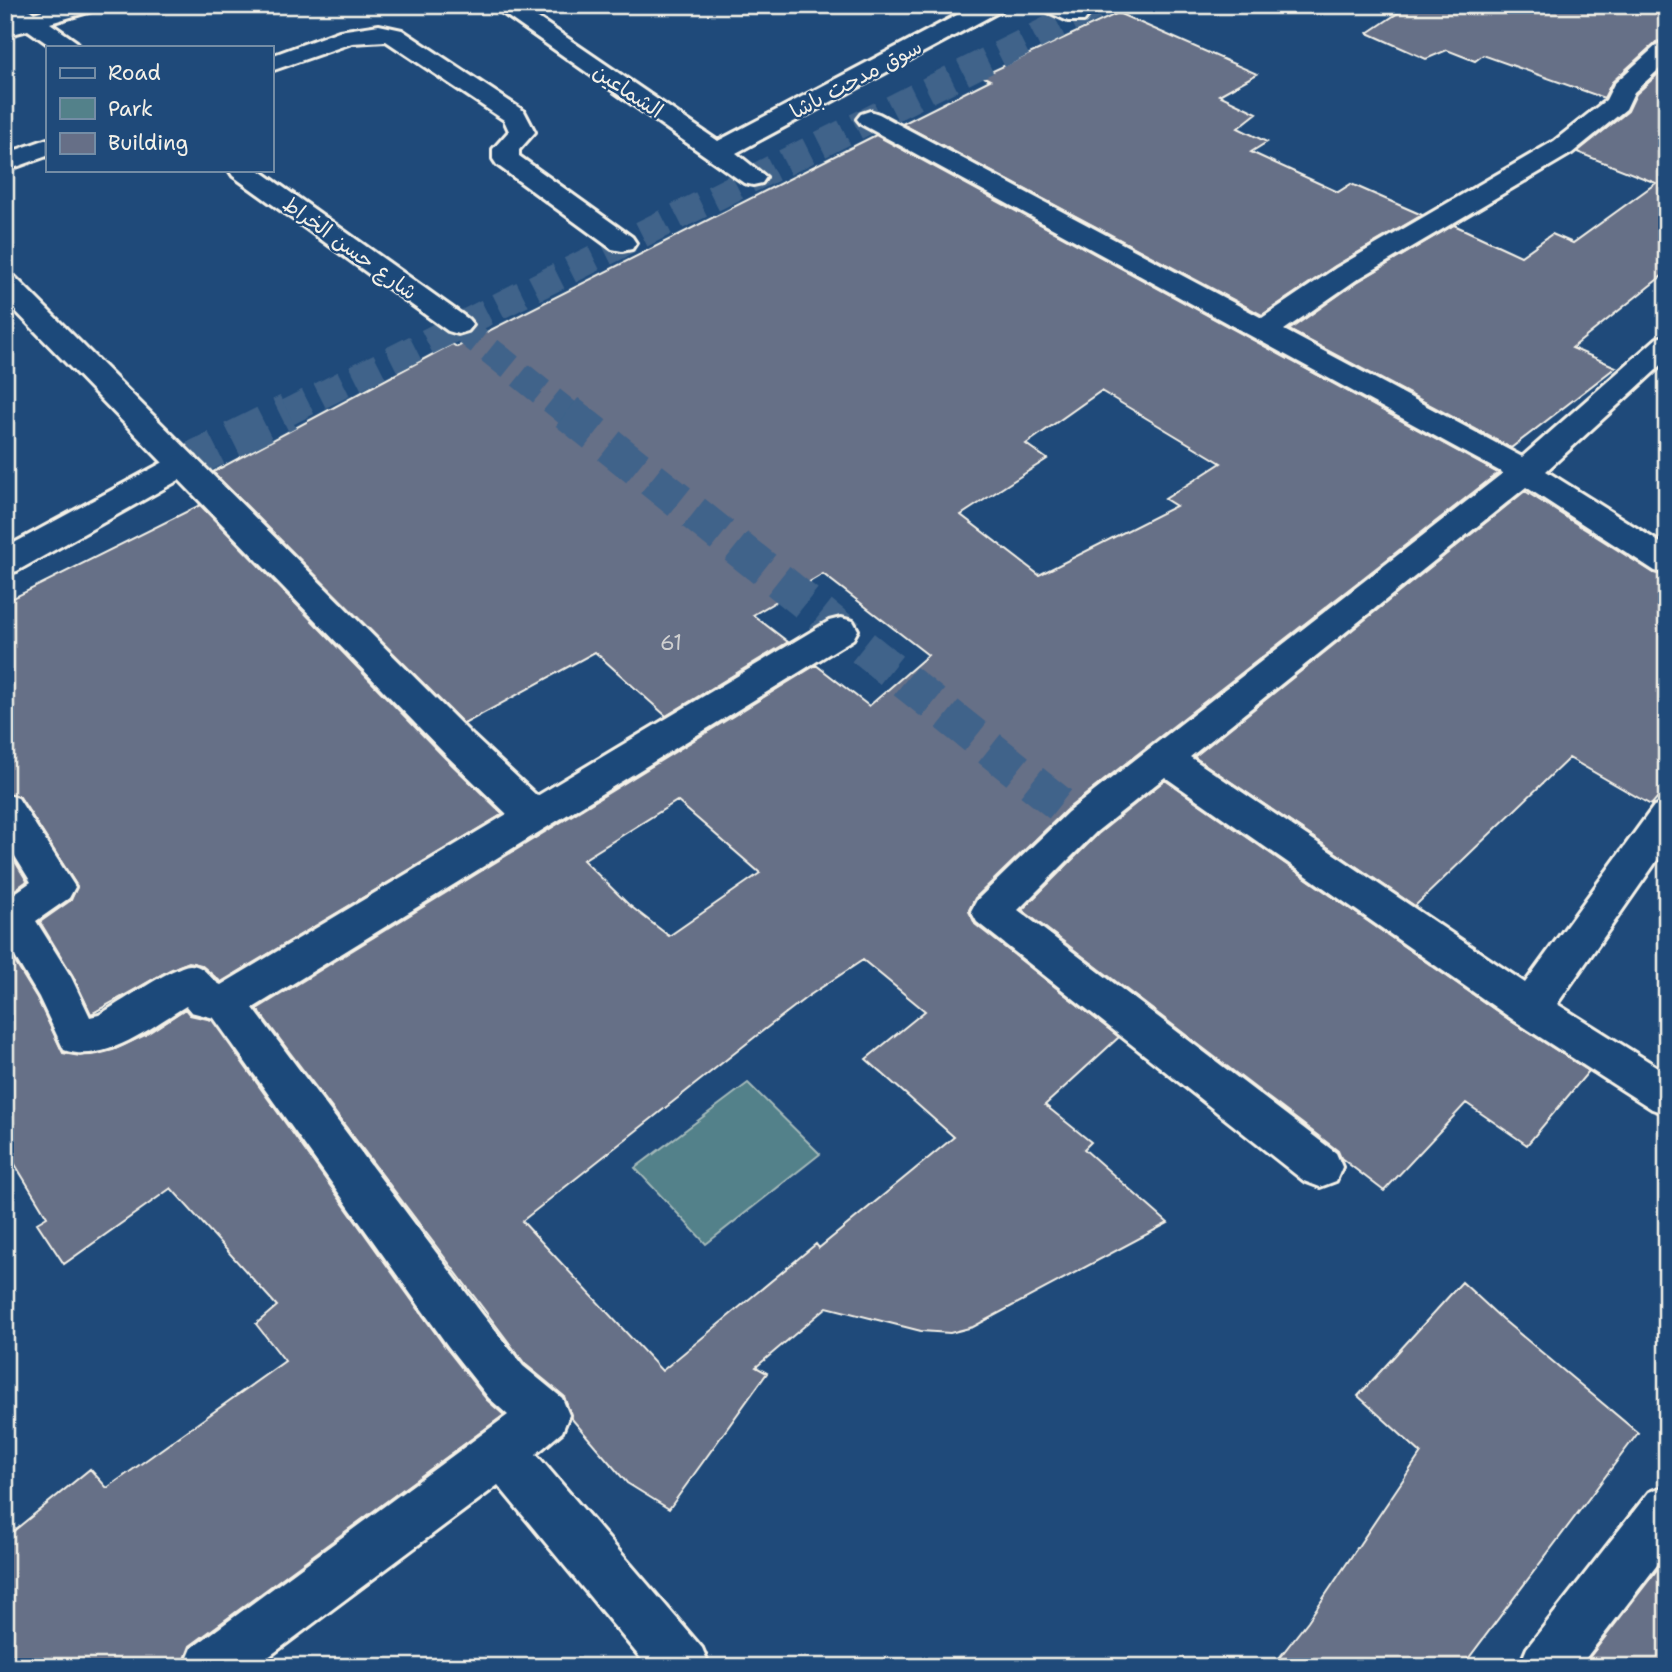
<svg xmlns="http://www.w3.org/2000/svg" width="1672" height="1672" font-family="'Shantell Sans','Playpen Sans Arabic',sans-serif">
<rect width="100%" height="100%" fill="#1f4a7a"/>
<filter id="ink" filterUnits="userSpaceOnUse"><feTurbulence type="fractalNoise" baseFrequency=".0143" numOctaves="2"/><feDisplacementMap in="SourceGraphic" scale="14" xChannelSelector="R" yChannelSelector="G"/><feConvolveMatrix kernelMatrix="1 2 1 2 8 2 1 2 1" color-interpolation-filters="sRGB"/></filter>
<g filter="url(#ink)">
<path fill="#53818a" stroke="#a4b9b9" stroke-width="2" d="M 748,1083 L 820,1154 L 706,1244 L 635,1168 Z"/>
<path fill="#666f87" stroke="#f4f1e8" stroke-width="2" fill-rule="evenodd" d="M 1410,5 L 1667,5 L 1667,40 L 1656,42 L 1612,82 L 1604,98 L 1483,55 L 1475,61 L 1447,50 L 1426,59 L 1368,33 Z
M 1118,13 L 1257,74 L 1219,95 L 1257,113 L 1238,128 L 1267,142 L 1251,152 L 1338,192 L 1351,184 L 1422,215 L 1335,266 L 1262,315 L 902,124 L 990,80 L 982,76 Z
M 1667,66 L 1667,272 L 1572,348 L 1616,367 L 1511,448 L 1289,330 L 1357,282 L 1454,225 L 1521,256 L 1552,234 L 1573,243 L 1656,183 L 1577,152 L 1628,111 L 1636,94 Z
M 876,135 L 1498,473 L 1066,810 L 975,898 L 969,910 L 975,924 L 1119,1037 L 1045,1105 L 1091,1142 L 1084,1149 L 1168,1223 L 973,1327 L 950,1333 L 921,1331 L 827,1307 L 756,1367 L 767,1373 L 669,1509 L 627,1483 L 571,1418 L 564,1396 L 525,1364 L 257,1009 L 816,665 L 869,706 L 928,655 L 823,574 L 753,615 L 788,642 L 666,716 L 595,652 L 464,724 L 213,472 L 452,344 L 457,347 ZM 1101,391 L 1221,463 L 1165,499 L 1176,506 L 1039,575 L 961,515 L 1047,459 L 1026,444 ZM 677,801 L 760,873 L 669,936 L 629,905 L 583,860 ZM 863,960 L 925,1011 L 866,1059 L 954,1137 L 819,1248 L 816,1244 L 662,1371 L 522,1221 L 760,1033 L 807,997 Z
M 1525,491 L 1654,573 L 1667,576 L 1667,787 L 1651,805 L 1569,758 L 1415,906 L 1194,757 Z
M 200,505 L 445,758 L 503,814 L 221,982 L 201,965 L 189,962 L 170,970 L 91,1014 L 73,976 L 40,922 L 71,900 L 77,886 L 20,797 L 5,792 L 5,602 Z
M 1165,780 L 1514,1023 L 1589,1071 L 1527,1145 L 1466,1103 L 1384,1191 L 1341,1158 L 1338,1151 L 1022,910 L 1098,834 Z
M 5,845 L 27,881 L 5,897 Z
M 5,946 L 37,998 L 63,1053 L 80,1056 L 113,1050 L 145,1035 L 185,1009 L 190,1015 L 212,1020 L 446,1348 L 487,1400 L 504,1415 L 190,1646 L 182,1667 L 5,1667 L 5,1538 L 90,1469 L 107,1488 L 285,1361 L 256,1324 L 277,1306 L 171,1188 L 64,1264 L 37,1223 L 47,1217 L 5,1148 Z
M 1462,1282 L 1502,1319 L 1638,1433 L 1462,1667 L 1272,1667 L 1308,1621 L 1421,1453 L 1358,1396 Z
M 1667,1557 L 1667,1667 L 1582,1667 Z"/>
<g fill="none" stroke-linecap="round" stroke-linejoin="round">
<path stroke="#3f638a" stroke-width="27" stroke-dasharray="27 13" stroke-linecap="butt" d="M 458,325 L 569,414
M 284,414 L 1098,5"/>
<path stroke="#3f638a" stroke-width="36" stroke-dasharray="36 18" stroke-linecap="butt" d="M 567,412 L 1082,822
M 184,464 L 288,412"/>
<g stroke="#f4f1e8" stroke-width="6">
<path id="street" d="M 61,5 L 99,5 L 95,10 L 50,23 L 77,42 L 80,47 L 52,47 L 28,30 L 5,36 L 5,21 L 12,19 L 5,13 L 8,6 L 24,6 L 34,13 Z
M 491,5 L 519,5 L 718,141 L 976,5 L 1006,5 L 1002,10 L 736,153 L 766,177 L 762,183 L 753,185 L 744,183 Z
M 1040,5 C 1057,5 1077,1 1088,16 L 1084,21 L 1068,21 L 1044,10 Z
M 379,25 L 402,30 L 524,111 L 535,132 L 519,150 L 519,156 L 632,237 L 636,243 L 632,249 L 622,251 L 612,249 L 497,165 L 493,159 L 493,149 L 509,131 L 504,120 L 386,41 L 352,43 L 271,71 L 271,56 L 339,31 Z
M 1667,42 L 1667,62 L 1634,92 L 1626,109 L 1572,153 L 1356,280 L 1284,330 L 1522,457 L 1657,338 L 1667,335 L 1667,360 L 1546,471 L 1667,547 L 1667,574 L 1655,571 L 1526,487 L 1190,757 L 1525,983 L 1654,806 L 1667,802 L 1667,846 L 1557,1004 L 1667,1073 L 1667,1114 L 1652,1109 L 1515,1021 L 1165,777 L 1096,832 L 1018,910 L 1336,1153 L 1342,1167 L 1336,1181 L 1320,1187 L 1304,1181 L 977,922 L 971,911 L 977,900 L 1068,812 L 1503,473 L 861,124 L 857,119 L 861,114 L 870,111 L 879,114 L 1262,318 L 1336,268 L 1554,141 L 1606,100 L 1614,84 L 1658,44 Z
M 47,139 L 47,156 L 5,171 L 5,154 Z
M 229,170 L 259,170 L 468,319 L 473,325 L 468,331 L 458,334 L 448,331 L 233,176 Z
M 5,274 L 15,277 L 473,736 L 537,796 L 829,621 L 841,618 L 853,621 L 858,630 L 853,639 L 253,1008 L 482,1314 L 523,1366 L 562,1398 L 569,1415 L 562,1432 L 536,1454 L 702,1648 L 710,1667 L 648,1667 L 498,1485 L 255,1667 L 184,1667 L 192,1648 L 508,1415 L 489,1398 L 448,1346 L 214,1018 L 191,1012 L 186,1006 C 152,1026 105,1065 64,1050 L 39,997 L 5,940 L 5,900 L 31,882 L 5,840 L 5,794 L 18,798 L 75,887 L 69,898 L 36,921 L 71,977 L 90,1017 L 99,1015 C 117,1005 173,966 190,965 C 205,965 210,980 221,985 L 507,814 L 447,756 L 5,300 Z
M 1667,1485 L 1667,1552 L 1579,1667 L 1519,1667 L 1527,1648 L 1649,1492 Z"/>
</g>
<g stroke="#f4f1e8" stroke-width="6">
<path id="secondary" d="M 184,454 L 195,457 L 200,464 L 195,471 L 17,571 L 5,574 L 5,548 L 173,457 Z"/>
</g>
<use href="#street" fill="#1f4a7a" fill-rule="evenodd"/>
<use href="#secondary" fill="#1f4a7a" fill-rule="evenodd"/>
</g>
</g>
<g text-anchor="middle" stroke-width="5" stroke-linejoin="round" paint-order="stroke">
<g font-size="21" fill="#f4f1e8" stroke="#1f4a7a">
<text transform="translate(856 79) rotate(-28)" y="7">سوق مدحت باشا</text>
<text transform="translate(628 91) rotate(34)" y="7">الشماعين</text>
<text transform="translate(350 248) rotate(36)" y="7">شارع حسن الخراط</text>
</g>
<g font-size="21" fill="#d0d0d0">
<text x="671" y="650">61</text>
</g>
</g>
<rect width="1672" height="1672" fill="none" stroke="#1f4a7a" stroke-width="28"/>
<rect x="14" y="14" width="1644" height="1644" fill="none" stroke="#f4f1e8" stroke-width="2.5" filter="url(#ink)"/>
<rect x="46" y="46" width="228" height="126" fill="#1f4a7a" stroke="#748da6" stroke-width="2"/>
<rect x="60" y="68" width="35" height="10" fill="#1f4a7a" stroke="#748da6" stroke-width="2"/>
<text x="108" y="80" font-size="21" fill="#f4f1e8">Road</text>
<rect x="60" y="98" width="35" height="21" fill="#53818a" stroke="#748da6" stroke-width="2"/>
<text x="108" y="116" font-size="21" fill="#f4f1e8">Park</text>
<rect x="60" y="133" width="35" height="21" fill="#666f87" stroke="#748da6" stroke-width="2"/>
<text x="108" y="150" font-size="21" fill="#f4f1e8">Building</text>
</svg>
